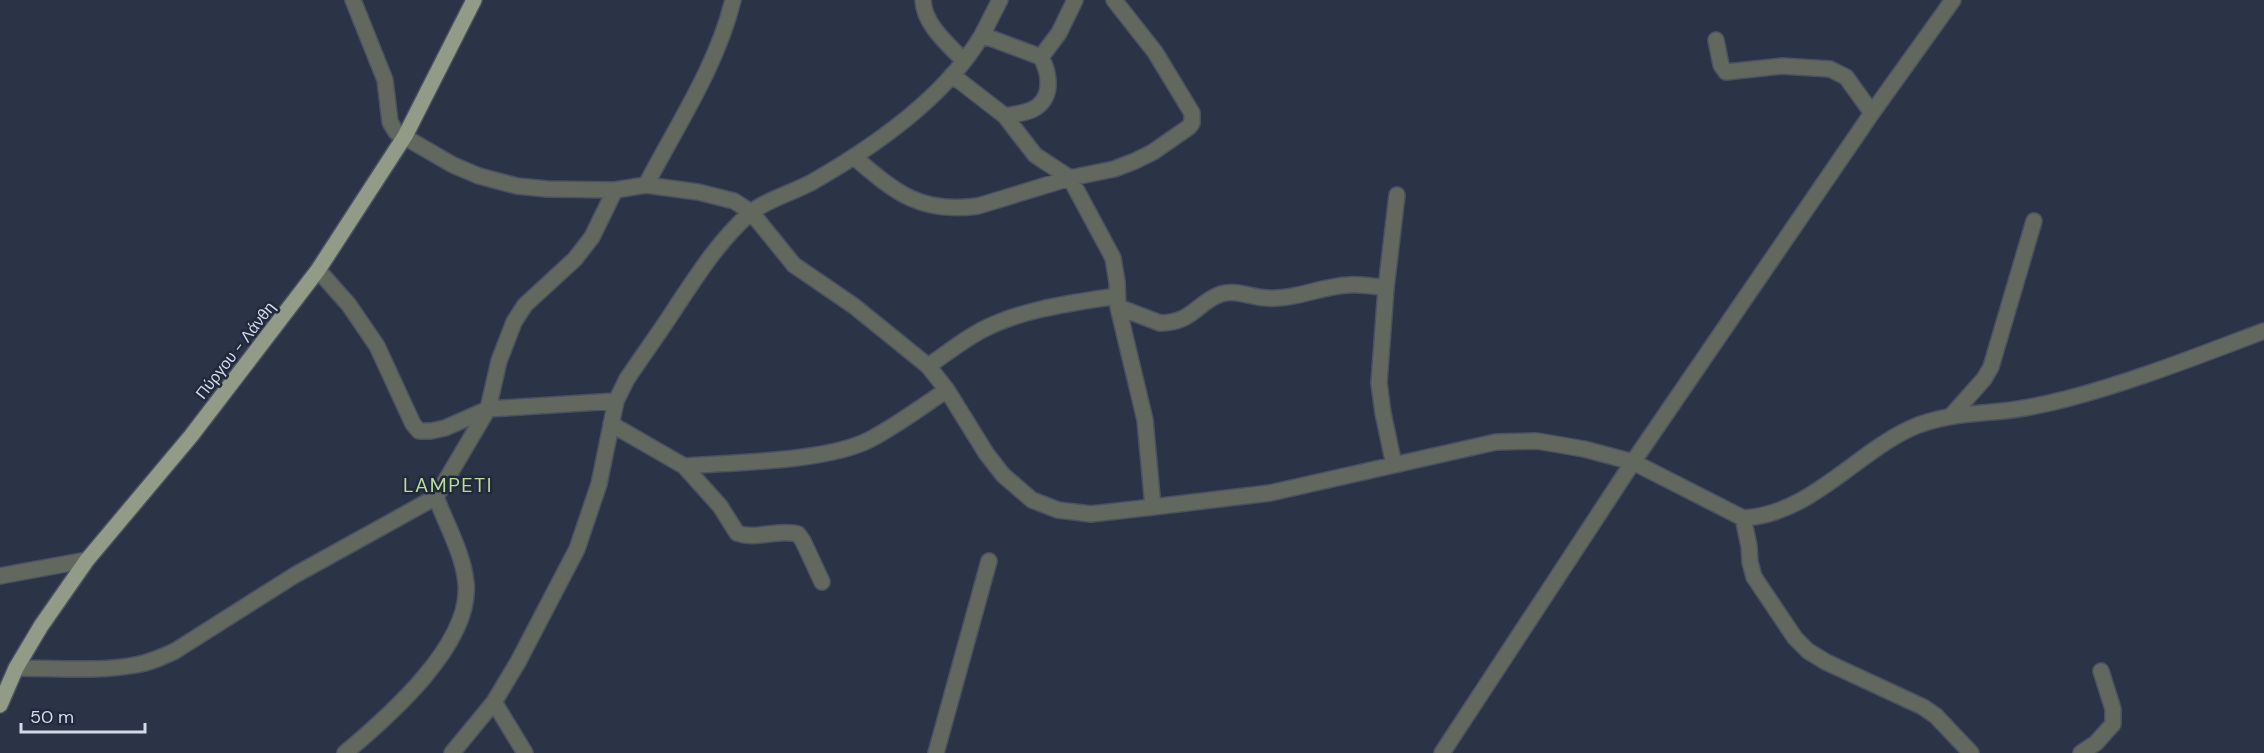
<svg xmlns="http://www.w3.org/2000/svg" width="2264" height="753" font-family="'DM Sans',sans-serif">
<rect width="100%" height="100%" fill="#2b3346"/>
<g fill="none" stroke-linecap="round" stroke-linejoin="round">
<g stroke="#495163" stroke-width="18">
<path id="minor" d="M 353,0 L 385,80 L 390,122 L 396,132 L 453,165 L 479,176 L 517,186 L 547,189 L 615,190 L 646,185 L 698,192 L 734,201 L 751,212 L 794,265 L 854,306 L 928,366 L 947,390 L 986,453 L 1003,475 L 1032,500 L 1058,510 L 1091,514 L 1153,507 L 1270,493 L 1496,442 L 1537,441 L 1584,449 L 1633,462 L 1743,518 C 1808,515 1853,456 1909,429 C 1939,415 1971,414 2003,411 C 2023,409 2046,404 2066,399 C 2132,382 2200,355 2264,331
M 923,0 C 924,25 948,44 964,61
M 982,35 L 1000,0
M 1716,40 L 1721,65 L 1726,72 L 1782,66 L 1830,69 L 1846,77 L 1872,113
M 952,75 L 1005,116 L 1035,155 L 1070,178 L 1113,258 L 1117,282 L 1118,307 L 1145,420 L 1153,507
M 1005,116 C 1015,114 1030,113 1038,106 C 1053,94 1049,72 1041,57
M 854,157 C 895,192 920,214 978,206 L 1070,178 L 1114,169 L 1135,161 L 1153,152 L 1189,127 L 1192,123 L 1192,113 L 1155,52 L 1114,0
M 646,185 C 677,125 717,66 733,0
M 318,270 L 349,305 L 377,346 L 413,424 L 419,431 L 431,431 L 445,428 L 488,409 L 616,401
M 1118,307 L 1160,323 C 1193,323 1197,302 1221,294 C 1237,289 1252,298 1267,298 C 1295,300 1321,286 1349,285 C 1361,284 1373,286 1386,288
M 928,366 C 946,354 963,340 982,330 C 1022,309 1072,303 1117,296
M 1951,416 L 1984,379 L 1991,367 L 2034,221
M 611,424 L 684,466 L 720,506 L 737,533 C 756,540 778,529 798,534 L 803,541 L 822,582
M 1394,465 L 1383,413 L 1379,383 L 1386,288 L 1397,195
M 684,466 C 735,462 825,462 869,440 C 896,426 921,407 947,390
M 1743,518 L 1749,546 L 1750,562 L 1754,577 L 1795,638 L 1808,651 L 1826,662 L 1923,707 L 1936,716 L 1971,753
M 0,576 L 87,560
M 16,668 C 52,668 100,672 135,665 C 149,663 162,657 175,651 L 295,575 L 436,497 L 488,409 L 499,361 L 514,322 L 525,305 L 575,259 L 592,237 L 615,190
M 494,702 L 525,753
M 345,753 C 388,717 472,644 466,583 C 463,553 446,524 436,497
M 452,753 L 494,702 L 518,662 L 577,549 L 599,484 L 616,401 L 627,379 C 643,355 660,332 676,307 C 698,274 719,241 749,214 C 765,200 795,192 814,181 C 875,146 946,96 982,35 L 1041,57 L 1059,33 L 1075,0
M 936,753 L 989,561
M 1442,753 L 1633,462 L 1872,113 L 1953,0
M 2081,753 L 2096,743 L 2113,724 L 2113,709 L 2101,671"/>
</g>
<g stroke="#495163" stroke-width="18">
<path id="major" d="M 0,705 L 16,668 L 41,626 L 87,560 L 191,436 L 318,270 L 405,136 L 474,0"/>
</g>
<use href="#minor" stroke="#63685e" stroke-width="15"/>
<use href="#major" stroke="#919b87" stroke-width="15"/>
</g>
<g text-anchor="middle" stroke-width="5" stroke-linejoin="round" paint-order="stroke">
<g font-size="16" fill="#d3d9e5" stroke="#21293c">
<text transform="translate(235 350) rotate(-52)" y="6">Πύργου - Λάνθη</text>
</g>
<g font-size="20" letter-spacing="1.5" fill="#badb94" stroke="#21293c">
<text x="448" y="492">LAMPETI</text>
</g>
</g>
<path d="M21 723v9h124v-9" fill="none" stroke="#d3d9e5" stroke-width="3"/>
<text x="30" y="723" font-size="18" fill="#d3d9e5" stroke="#21293c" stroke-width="4.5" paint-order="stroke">50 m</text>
</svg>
